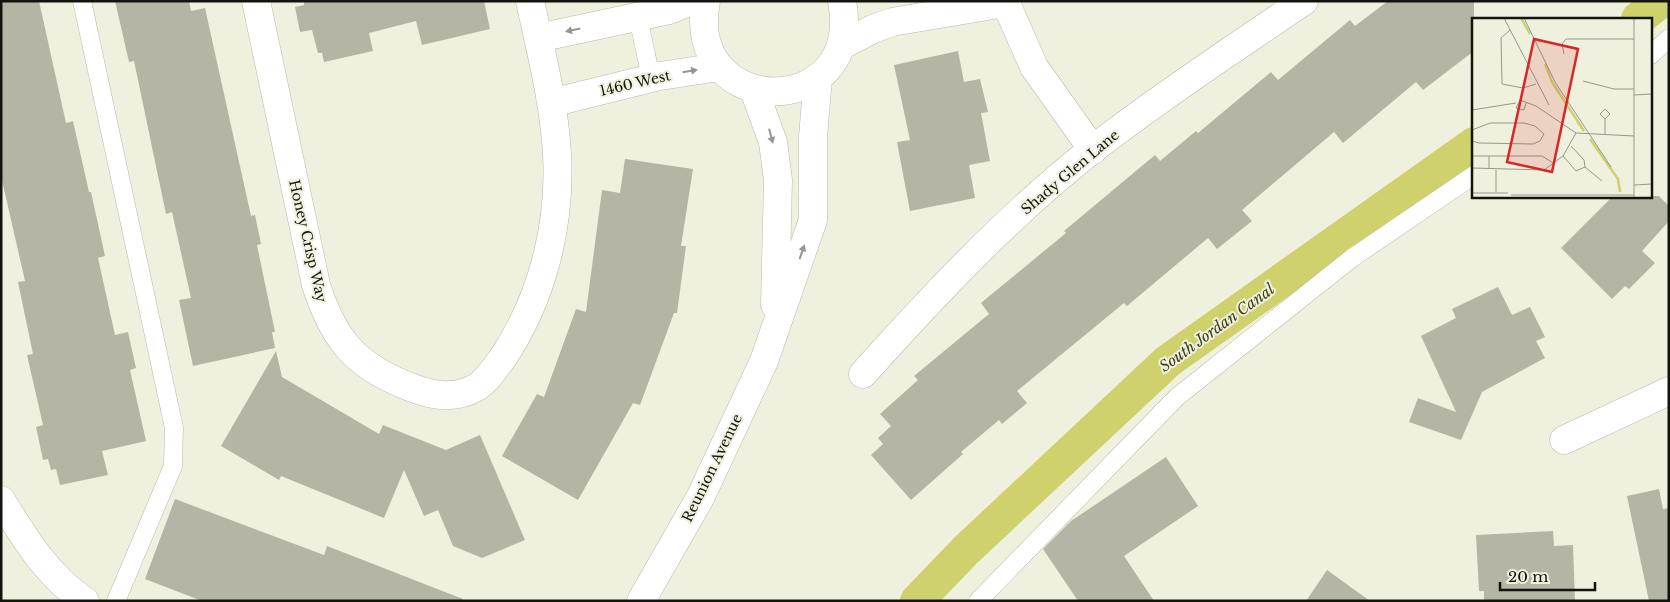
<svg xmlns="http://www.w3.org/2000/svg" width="1670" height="602" font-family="'Libre Baskerville',serif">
<rect width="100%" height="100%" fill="#eff0de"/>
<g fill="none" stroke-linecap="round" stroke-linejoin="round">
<path stroke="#cfd16c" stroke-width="34" d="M 1638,19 L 1661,1
M 917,601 L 966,550 L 1168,361 L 1474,144"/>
</g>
<path fill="#b4b5a4" d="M 1,1 L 39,1 L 66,123 L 73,121 L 89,192 L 91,192 L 105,256 L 98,258 L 115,335 L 128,332 L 136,368 L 130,370 L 146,441 L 102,451 L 108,475 L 60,485 L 56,469 L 51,470 L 48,459 L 43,460 L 36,427 L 43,425 L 27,355 L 33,354 L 18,282 L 25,281 L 1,176 Z
M 115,1 L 189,1 L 191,11 L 205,8 L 251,216 L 255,215 L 261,244 L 257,245 L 275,332 L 272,332 L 275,348 L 193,366 L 179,300 L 191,298 L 172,212 L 166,214 L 134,61 L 129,62 Z
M 304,1 L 484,1 L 490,29 L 422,45 L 416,21 L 369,33 L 373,51 L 324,62 L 322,53 L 318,53 L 312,30 L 300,32 L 295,7 L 304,5 Z
M 1388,1 L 1474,1 L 1474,51 L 1423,90 L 1416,82 L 1343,143 L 1334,132 L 1242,210 L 1252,221 L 1217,249 L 1208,238 L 1127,306 L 1124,303 L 1017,391 L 1027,403 L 1002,424 L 999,420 L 961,452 L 963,454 L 911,500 L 871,455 L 883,444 L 878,438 L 891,426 L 880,414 L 918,380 L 914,376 L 989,314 L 981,303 L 1066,233 L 1064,231 L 1155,155 L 1160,161 L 1196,131 L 1198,133 L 1271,72 L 1278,80 L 1350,20 L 1355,26 Z
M 958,51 L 964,82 L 980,79 L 988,112 L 981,113 L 990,161 L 969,165 L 975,198 L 910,211 L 897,142 L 910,140 L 894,65 Z
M 625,159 L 693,169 L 681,246 L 686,246 L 677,313 L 674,313 L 640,405 L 633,403 L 578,500 L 502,456 L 537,394 L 544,397 L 576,309 L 586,312 L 602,190 L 620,193 Z
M 1613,196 L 1659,196 L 1669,206 L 1669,221 L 1642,251 L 1655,263 L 1629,289 L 1625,286 L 1612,299 L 1561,248 Z
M 1498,287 L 1512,315 L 1530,307 L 1545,337 L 1536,341 L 1545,358 L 1482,392 L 1461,440 L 1409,422 L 1418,398 L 1456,412 L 1421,336 L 1456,318 L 1452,309 Z
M 276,351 L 282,377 L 379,434 L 383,425 L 446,450 L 480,435 L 525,540 L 482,558 L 453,546 L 438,510 L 424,516 L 404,470 L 384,518 L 281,476 L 279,480 L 221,446 Z
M 1166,457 L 1198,506 L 1124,556 L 1154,601 L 1078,601 L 1043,549 L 1071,521 Z
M 1659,489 L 1663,509 L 1669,508 L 1669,601 L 1649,601 L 1627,496 Z
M 175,499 L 324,555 L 327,546 L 463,599 L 462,601 L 202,601 L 145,579 Z
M 1553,531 L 1554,546 L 1573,545 L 1575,601 L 1484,601 L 1484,591 L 1479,591 L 1476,535 Z
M 1327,570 L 1370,601 L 1306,601 Z"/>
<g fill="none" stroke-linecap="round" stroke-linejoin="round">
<g stroke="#b9baa9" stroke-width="19">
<path id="service" d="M 82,1 L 174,428 L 173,466 L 116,601
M 638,17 L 651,78
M 1651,55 L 1669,38
M 978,601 L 1177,397 L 1352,258 L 1474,175"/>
</g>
<g stroke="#b9baa9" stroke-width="29">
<path id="minor" d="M 256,1 L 316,285 C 333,337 353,364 405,385 C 429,395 453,401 477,387 C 488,380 494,369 502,359 C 542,300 561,225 557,154 C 554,102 541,52 530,1
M 1005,1 L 1034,67 L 1093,150
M 538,38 L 669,10 L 691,1
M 842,45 L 873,29 L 892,22 L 1005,3
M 551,103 L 660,76 L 719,67
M 863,374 C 934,295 1009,215 1093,149 C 1161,97 1233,49 1304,1
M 1564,440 L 1669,391
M 1,500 C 24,537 47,576 85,601"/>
</g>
<g stroke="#b9baa9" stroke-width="29">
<path id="tertiary" d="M 706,1 C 683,120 865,123 842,1
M 754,90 L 773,142 L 778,180 L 775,305
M 641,601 L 701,496 L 764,361 L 813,220 L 813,137 L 818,77"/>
</g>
<use href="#service" stroke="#fff" stroke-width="18"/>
<use href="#minor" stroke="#fff" stroke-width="28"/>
<use href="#tertiary" stroke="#fff" stroke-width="28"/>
</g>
<defs><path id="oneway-solid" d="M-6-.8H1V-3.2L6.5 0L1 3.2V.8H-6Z" transform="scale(1.25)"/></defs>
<g fill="#959593">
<use href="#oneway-solid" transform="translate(573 30) rotate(168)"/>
<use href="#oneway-solid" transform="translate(690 71) rotate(-9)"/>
<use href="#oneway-solid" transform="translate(771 136) rotate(75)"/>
<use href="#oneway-solid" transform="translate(802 252) rotate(-71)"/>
</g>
<g text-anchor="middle" stroke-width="4" stroke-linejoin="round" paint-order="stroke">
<g font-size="14" fill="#14140e" stroke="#eff0de">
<text transform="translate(635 83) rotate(-13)" y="5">1460 West</text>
<text transform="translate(1070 172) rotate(-40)" y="5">Shady Glen Lane</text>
<text transform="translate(308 241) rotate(77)" y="5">Honey Crisp Way</text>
<text transform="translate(712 468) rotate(-64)" y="5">Reunion Avenue</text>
</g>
<g font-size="15" font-style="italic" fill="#3d3d13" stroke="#eff0de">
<text transform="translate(1217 328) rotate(-36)" y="5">South Jordan Canal</text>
</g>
</g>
<g transform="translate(1472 18)">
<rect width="180" height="180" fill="#eff0de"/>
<path fill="none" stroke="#cfd16c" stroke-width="2.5" d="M 49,0 L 58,16M 73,46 L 80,64 L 112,113M 118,121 L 146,161 L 148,174"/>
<path fill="none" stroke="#97988b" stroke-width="1" d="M 32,0 L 77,87M 52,0 L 83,64 L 139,149M 162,0 L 162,180M 38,12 L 29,20 L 30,66 L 51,70 L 64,66M 92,36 L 90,26 L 94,21 L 162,21M 111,63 L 142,71 L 162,71M 162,77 L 180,76M 54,85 L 52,92 L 44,90 L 48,82 L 64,88 L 104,115 L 162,118M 0,92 L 44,85M 0,112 L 18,105 L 52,105 L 63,108 L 72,116 L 68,123 L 61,126 L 7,125 L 0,123M 133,117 L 133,101 L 128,96 L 133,91 L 138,96 L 133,101M 99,128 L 112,142 L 113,149M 0,138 L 17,138 L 17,150M 17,138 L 70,138 L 83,146M 91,138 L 104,153 L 113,149M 113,149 L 130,163M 0,150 L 72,152 L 91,138 L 104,115M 24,152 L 24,174M 162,167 L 180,166M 0,175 L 36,175M 39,177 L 162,177"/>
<path fill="#d62828" fill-opacity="0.15" stroke="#d62828" stroke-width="2.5" d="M 62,21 L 106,31 L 80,154 L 35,144 Z"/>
<rect width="180" height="180" fill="none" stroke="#14140e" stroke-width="2.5"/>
</g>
<rect width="1670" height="602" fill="none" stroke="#14140e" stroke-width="5"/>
<path d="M1500 582v8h95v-8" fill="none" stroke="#14140e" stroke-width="2.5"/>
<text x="1508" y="582" font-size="15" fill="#14140e" stroke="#eff0de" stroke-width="4" paint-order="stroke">20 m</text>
</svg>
